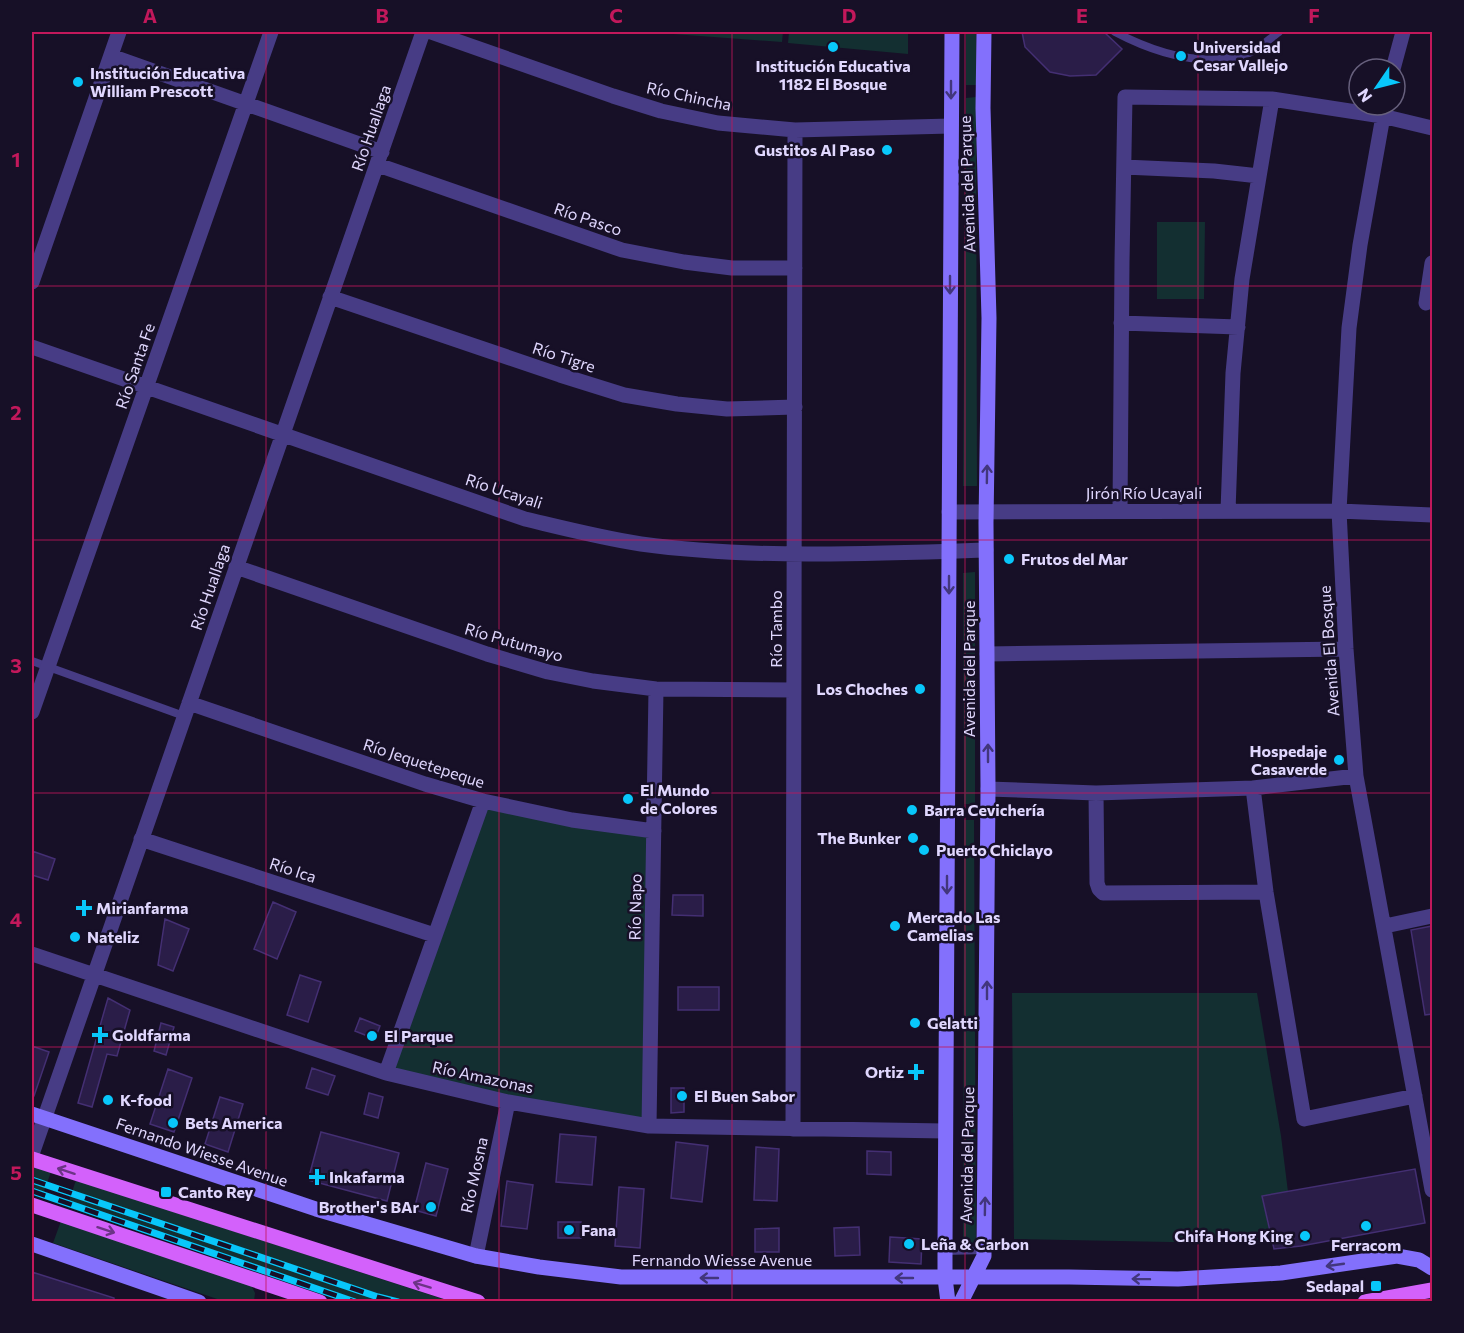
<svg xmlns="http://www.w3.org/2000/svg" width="1464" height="1333" font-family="Commissioner,sans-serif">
<rect width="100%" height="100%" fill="#171027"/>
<path fill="#132f31" d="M 673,32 L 783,32 L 782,42 L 673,34 Z
M 789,32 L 908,32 L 908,54 L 788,43 Z
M 966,32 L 976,32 L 977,85 L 966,85 Z
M 976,97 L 977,486 L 963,486 L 966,98 Z
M 1157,222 L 1205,222 L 1204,299 L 1157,299 Z
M 975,572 L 975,804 L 964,804 L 963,573 Z
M 483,801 L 654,831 L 649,1126 L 386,1073 Z
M 964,820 L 974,820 L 976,1247 L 963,1247 Z
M 1012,993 L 1257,993 L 1281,1136 L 1288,1192 L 1262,1196 L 1272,1244 L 1014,1239 Z
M 32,1165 L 51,1172 L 42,1197 L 32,1194 Z
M 76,1180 L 449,1301 L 344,1301 L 67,1207 Z
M 61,1221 L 251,1285 L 255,1293 L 254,1301 L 223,1301 L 53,1243 Z"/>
<path fill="#2a1d48" stroke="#442f73" stroke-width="1.5" d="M 1022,32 L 1104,32 L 1122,49 L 1096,75 L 1070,76 L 1050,72 L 1025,47 Z
M 32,851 L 55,859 L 48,880 L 32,875 Z
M 673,895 L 703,895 L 703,916 L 672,915 Z
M 273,902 L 296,912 L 277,959 L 254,949 Z
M 165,919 L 189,929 L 173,971 L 158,965 Z
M 1432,926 L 1432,1014 L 1425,1015 L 1411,930 Z
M 300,975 L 321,982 L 308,1022 L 287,1015 Z
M 678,987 L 719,987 L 719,1010 L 678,1010 Z
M 108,998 L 130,1010 L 117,1056 L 107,1054 L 92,1107 L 78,1103 Z
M 360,1018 L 380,1026 L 375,1039 L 355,1031 Z
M 161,1023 L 174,1027 L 166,1055 L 154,1051 Z
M 32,1046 L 49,1052 L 34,1096 L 32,1096 Z
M 312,1068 L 335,1076 L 328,1095 L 306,1088 Z
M 168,1069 L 192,1078 L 174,1132 L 150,1124 Z
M 671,1088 L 684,1088 L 684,1112 L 671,1113 Z
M 369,1093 L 383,1097 L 378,1118 L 364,1114 Z
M 220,1097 L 243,1104 L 228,1152 L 205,1144 Z
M 321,1132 L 399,1153 L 387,1201 L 308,1180 Z
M 560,1134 L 596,1137 L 592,1185 L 556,1182 Z
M 676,1142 L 708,1146 L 702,1202 L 671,1198 Z
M 756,1147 L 779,1149 L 777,1201 L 754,1200 Z
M 867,1151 L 891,1152 L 891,1175 L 867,1174 Z
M 426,1163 L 448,1169 L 436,1216 L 414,1210 Z
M 1415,1169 L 1425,1223 L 1301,1246 L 1274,1249 L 1262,1196 Z
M 507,1181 L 533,1185 L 527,1229 L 501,1226 Z
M 619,1187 L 644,1189 L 640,1248 L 615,1246 Z
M 558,1222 L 581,1222 L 581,1238 L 558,1238 Z
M 859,1227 L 860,1255 L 835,1256 L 834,1228 Z
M 779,1228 L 779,1252 L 755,1252 L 755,1229 Z
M 890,1237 L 922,1239 L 921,1264 L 889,1262 Z
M 32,1272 L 114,1298 L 114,1302 L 32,1302 Z"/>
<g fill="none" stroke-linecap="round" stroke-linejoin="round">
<path stroke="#473c85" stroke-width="8" d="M 1115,32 C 1155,53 1203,69 1249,53 C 1261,48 1269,39 1279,32
M 32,661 L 184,716
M 945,1251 L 984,1250"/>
<path stroke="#473c85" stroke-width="15" d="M 431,32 L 613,96 L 661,111 L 718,123 L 795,130 L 951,126
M 111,56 L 382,152
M 1393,69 L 1403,32
M 1385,105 L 1360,245 L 1349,328 L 1339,511 L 1346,649 L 1356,776 L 1432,1190
M 378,165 L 622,250 L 684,262 L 732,268 L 795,268
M 1124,167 L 1214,171 L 1259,176
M 32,282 L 119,32
M 330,297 L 560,375 L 624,395 L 677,404 L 727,409 L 795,407
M 1426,303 L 1432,263
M 1121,323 L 1238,327
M 32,347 L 525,519 C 563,528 602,538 641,544 C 751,559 875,554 986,550
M 1120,511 L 1122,262 L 1125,97 L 1272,99 L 1382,116 L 1432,128
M 1228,511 L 1233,373 L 1242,279 L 1272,99
M 949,512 L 1339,511 L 1432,515
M 236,567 L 487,654 L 548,672 L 593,681 L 656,689 L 794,690
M 987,654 L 1346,649
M 189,703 L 425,784 L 483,801 L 572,820 L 654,831
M 32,712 L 271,32
M 1253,788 L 1266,892 L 1304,1119 L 1415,1096
M 988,789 L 1096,793 L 1253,788 L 1356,776
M 1096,793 L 1097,883 L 1099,889 L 1103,893 L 1266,892
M 141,839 L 434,935
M 1385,926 L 1432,916
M 32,954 L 386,1073 L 508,1102 L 649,1126 L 945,1131
M 386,1073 L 483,801
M 649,1126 L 656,689
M 793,1129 L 795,130
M 32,1154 L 423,32
M 476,1256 L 508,1102"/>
<path stroke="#8370fc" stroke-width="15" d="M 32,1114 L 316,1209 L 476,1256 L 539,1267 L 621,1277 L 1069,1277 L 1178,1279 L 1281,1273 L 1397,1256 L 1419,1260 L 1432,1268
M 32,1244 L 199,1302
M 948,1302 L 945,1278 L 945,1251 L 952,32
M 961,1302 L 984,1256 L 984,1250 L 988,789 L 986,523 L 989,318 L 983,108 L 984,32"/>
<path stroke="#d361fb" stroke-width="15" d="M 32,1159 L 478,1302
M 32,1205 L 320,1302
M 1365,1302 L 1432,1290"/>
<g stroke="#08c7fa" stroke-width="7">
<path id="rail" d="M 32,1180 L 378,1297 L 398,1302
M 32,1191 L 355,1302"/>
</g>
<use href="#rail" stroke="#171027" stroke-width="4.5" stroke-dasharray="14" stroke-linecap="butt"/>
</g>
<defs><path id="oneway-shaft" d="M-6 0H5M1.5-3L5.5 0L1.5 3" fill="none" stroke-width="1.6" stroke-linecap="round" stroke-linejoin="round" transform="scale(1.5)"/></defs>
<g stroke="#42367c">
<use href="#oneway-shaft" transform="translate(951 90) rotate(90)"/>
<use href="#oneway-shaft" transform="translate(950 285) rotate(90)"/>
<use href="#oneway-shaft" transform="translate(987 474) rotate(-89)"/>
<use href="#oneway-shaft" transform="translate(949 585) rotate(90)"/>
<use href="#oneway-shaft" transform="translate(988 753) rotate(-90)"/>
<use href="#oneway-shaft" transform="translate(947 885) rotate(90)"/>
<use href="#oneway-shaft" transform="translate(987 990) rotate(-90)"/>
<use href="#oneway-shaft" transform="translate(985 1206) rotate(-89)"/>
<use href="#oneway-shaft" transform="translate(1335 1265) rotate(172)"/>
<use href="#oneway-shaft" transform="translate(709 1278) rotate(-180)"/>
<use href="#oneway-shaft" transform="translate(904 1278) rotate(-180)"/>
<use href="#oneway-shaft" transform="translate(1141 1279) rotate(-179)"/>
</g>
<g stroke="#6c3486">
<use href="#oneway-shaft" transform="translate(66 1171) rotate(-162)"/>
<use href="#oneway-shaft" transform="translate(106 1230) rotate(18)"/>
<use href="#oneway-shaft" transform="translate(422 1285) rotate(-163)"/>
</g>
<path fill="none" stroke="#c2185b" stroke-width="1.5" stroke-opacity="0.55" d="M 266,32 L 266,1302M 499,32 L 499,1302M 732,32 L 732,1302M 965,32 L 965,1302M 1198,32 L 1198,1302M 32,286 L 1432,286M 32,540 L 1432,540M 32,793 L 1432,793M 32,1047 L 1432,1047"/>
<g fill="#08c7fa" stroke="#171027" stroke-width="2">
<circle cx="833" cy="47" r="6"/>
<circle cx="1181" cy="56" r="6"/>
<circle cx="78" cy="82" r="6"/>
<circle cx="887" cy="150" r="6"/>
<circle cx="1009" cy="559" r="6"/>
<circle cx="920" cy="689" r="6"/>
<circle cx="1339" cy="760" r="6"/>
<circle cx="628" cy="799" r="6"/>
<circle cx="912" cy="810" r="6"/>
<circle cx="913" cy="838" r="6"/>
<circle cx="924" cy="850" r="6"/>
<path d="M81 899h6v6h6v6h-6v6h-6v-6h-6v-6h6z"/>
<circle cx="895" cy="926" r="6"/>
<circle cx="75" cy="937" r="6"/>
<circle cx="915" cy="1023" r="6"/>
<path d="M97 1026h6v6h6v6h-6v6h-6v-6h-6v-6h6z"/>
<circle cx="372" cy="1036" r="6"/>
<path d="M913 1063h6v6h6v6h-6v6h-6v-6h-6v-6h6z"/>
<circle cx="682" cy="1096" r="6"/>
<circle cx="108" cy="1100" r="6"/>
<circle cx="173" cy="1123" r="6"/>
<path d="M314 1168h6v6h6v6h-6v6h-6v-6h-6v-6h6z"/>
<rect x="160" y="1186" width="12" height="12" rx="3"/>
<circle cx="431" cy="1207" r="6"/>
<circle cx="1366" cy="1226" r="6"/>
<circle cx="569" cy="1230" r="6"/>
<circle cx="1305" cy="1236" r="6"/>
<circle cx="909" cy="1244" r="6"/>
<rect x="1370" y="1280" width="12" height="12" rx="3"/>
</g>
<g text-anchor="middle" stroke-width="5" stroke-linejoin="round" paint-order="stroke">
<g font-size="16" font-weight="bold" fill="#e0d7fe" stroke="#171027" text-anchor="start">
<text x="1193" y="53">Universidad<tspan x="1193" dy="18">Cesar Vallejo</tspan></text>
<text x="833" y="72" text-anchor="middle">Institución Educativa<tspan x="833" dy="18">1182 El Bosque</tspan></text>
<text x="90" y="79">Institución Educativa<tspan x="90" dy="18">William Prescott</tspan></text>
<text x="875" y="156" text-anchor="end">Gustitos Al Paso</text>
<text x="1021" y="565">Frutos del Mar</text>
<text x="908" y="695" text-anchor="end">Los Choches</text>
<text x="1327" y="757" text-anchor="end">Hospedaje<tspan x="1327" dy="18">Casaverde</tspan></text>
<text x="640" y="796">El Mundo<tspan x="640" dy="18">de Colores</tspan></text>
<text x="924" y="816">Barra Cevichería</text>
<text x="901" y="844" text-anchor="end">The Bunker</text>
<text x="936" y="856">Puerto Chiclayo</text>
<text x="96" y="914">Mirianfarma</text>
<text x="907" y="923">Mercado Las<tspan x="907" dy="18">Camelias</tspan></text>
<text x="87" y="943">Nateliz</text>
<text x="927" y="1029">Gelatti</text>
<text x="112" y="1041">Goldfarma</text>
<text x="384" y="1042">El Parque</text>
<text x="904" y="1078" text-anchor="end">Ortiz</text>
<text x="694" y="1102">El Buen Sabor</text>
<text x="120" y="1106">K-food</text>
<text x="185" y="1129">Bets America</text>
<text x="329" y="1183">Inkafarma</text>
<text x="178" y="1198">Canto Rey</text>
<text x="419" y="1213" text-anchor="end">Brother's BAr</text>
<text x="581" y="1236">Fana</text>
<text x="1293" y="1242" text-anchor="end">Chifa Hong King</text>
<text x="921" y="1250">Leña &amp; Carbon</text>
<text x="1366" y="1251" text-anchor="middle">Ferracom</text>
<text x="1364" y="1292" text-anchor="end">Sedapal</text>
</g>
<g font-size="16" fill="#e0d7fe" stroke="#171027">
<text transform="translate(689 96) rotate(12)" y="6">Río Chincha</text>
<text transform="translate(371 128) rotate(-71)" y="6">Río Huallaga</text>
<text transform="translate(967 184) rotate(-92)" y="6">Avenida del Parque</text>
<text transform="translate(588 219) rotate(19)" y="6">Río Pasco</text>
<text transform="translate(564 357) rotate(18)" y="6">Río Tigre</text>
<text transform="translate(135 366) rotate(-71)" y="6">Río Santa Fe</text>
<text transform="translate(504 491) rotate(18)" y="6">Río Ucayali</text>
<text x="1144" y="499">Jirón Río Ucayali</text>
<text transform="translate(210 587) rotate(-71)" y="6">Río Huallaga</text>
<text transform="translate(776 629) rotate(-90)" y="6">Río Tambo</text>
<text transform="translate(514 642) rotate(16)" y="6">Río Putumayo</text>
<text transform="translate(1329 651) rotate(-94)" y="6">Avenida El Bosque</text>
<text transform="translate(969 669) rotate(-90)" y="6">Avenida del Parque</text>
<text transform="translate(424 763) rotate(18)" y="6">Río Jequetepeque</text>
<text transform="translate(293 870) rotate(18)" y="6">Río Ica</text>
<text transform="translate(635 907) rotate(-89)" y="6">Río Napo</text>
<text transform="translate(483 1077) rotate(12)" y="6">Río Amazonas</text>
<text transform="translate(202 1152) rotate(19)" y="6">Fernando Wiesse Avenue</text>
<text transform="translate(967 1155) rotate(-89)" y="6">Avenida del Parque</text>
<text transform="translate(474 1175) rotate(-78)" y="6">Río Mosna</text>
<text x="722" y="1266">Fernando Wiesse Avenue</text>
</g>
</g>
<rect width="1464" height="1333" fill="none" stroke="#171027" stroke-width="66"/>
<g transform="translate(1377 87) rotate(235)"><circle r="28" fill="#171027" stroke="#67607d" stroke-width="1.5"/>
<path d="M0-4.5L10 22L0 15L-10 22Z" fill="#08c7fa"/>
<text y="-9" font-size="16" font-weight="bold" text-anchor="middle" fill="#e0d7fe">N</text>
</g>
<rect x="33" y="33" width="1398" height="1267" fill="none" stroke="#c2185b" stroke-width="2"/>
<g font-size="20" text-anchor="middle" font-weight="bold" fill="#c2185b">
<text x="150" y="23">A</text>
<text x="382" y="23">B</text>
<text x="616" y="23">C</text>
<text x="849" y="23">D</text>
<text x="1082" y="23">E</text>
<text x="1314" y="23">F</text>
<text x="16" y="167">1</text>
<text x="16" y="420">2</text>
<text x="16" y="673">3</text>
<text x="16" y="927">4</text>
<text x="16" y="1180">5</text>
</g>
</svg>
